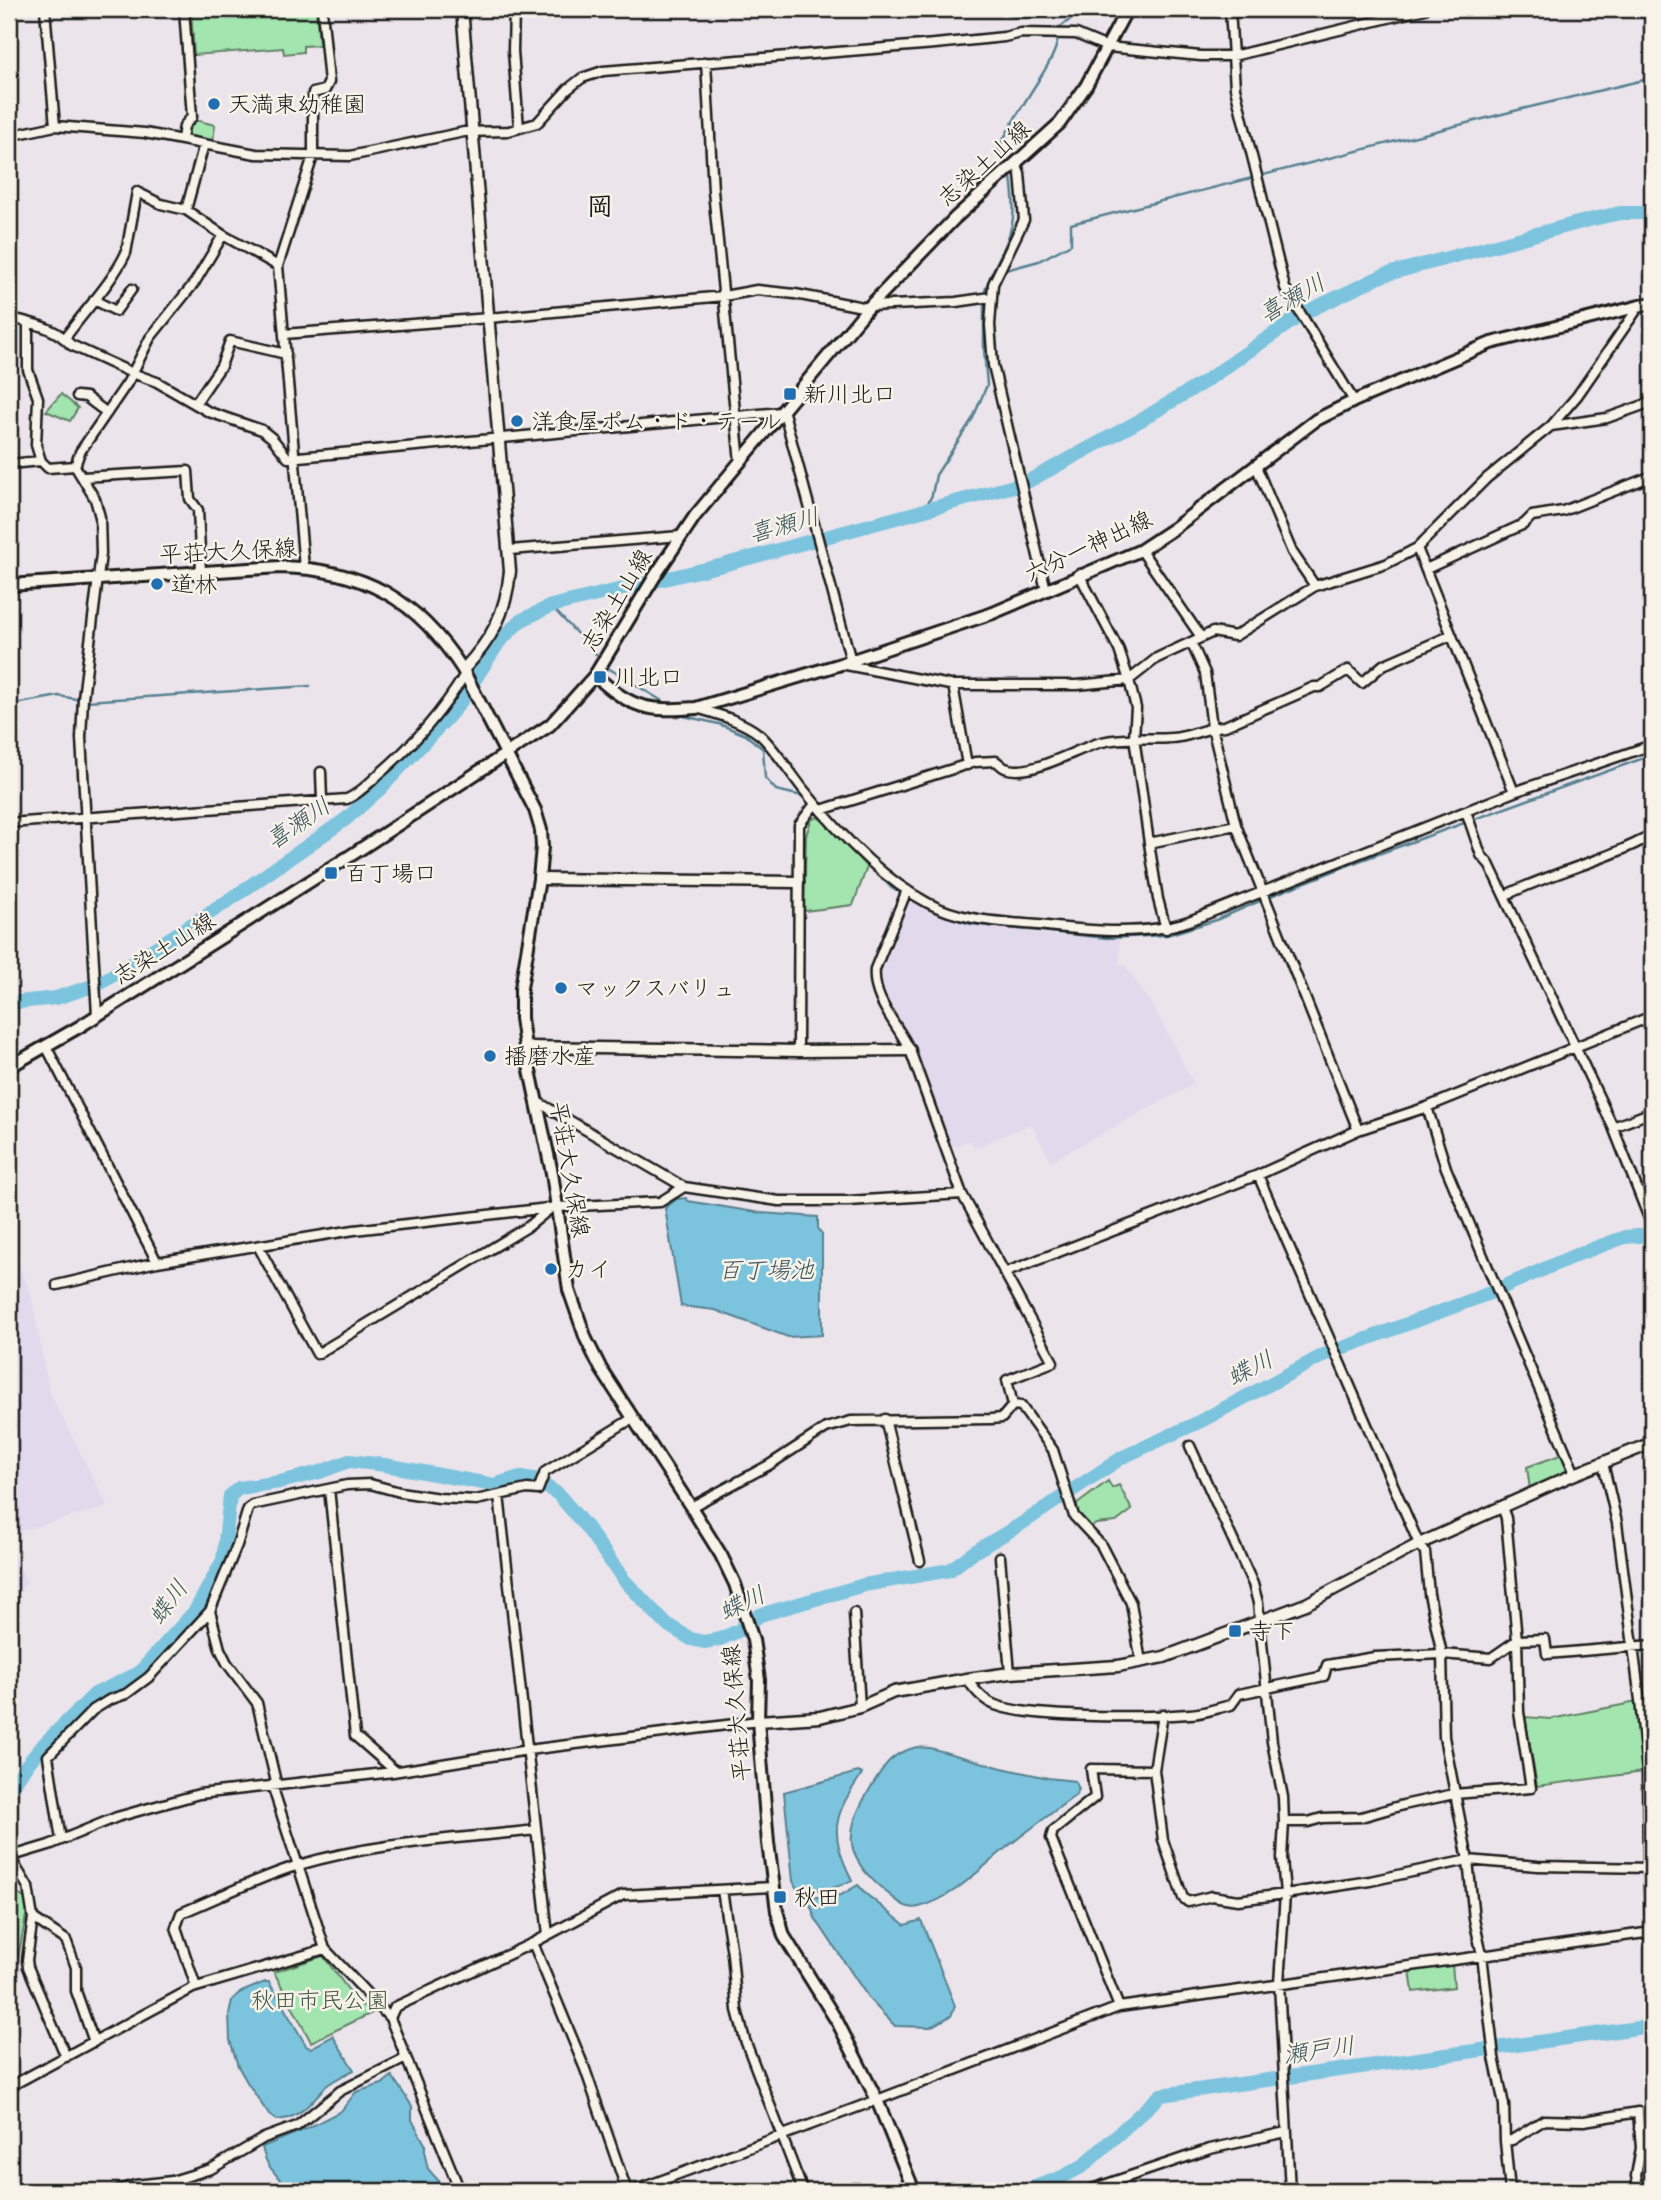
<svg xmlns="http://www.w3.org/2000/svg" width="1661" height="2200" font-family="Sriracha,'Klee One',sans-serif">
<rect width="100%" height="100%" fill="#ebe4eb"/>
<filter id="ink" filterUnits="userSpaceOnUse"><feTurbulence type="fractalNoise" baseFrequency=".0143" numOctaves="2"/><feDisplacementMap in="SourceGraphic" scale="14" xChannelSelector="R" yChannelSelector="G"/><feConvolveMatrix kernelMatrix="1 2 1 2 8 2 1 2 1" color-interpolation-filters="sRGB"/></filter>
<g filter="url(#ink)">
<path fill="#e3d9ed" d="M 909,899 L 935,914 L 961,922 L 1051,935 L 1119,940 L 1120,965 L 1125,965 L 1157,1013 L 1194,1084 L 1051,1161 L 1031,1124 L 975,1148 L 970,1140 L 951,1148 L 912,1042 L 889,1008 L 876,978 L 897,930 L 902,910 Z
M 9,1244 L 31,1293 L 49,1391 L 108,1507 L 9,1534 Z
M 9,1546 L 27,1582 L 9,1602 Z"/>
<path fill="#a3e5af" stroke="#608066" stroke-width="2" d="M 191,9 L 316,9 L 319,45 L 303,46 L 303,52 L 284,54 L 283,48 L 194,55 Z
M 195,120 L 215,125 L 213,142 L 186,139 L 186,130 Z
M 61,394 L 78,408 L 70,421 L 46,411 Z
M 817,817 L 821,819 L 867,867 L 853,905 L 804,911 L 806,836 L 811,820 Z
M 1563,1454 L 1569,1468 L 1569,1474 L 1530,1490 L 1527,1467 Z
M 1108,1481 L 1112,1488 L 1119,1485 L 1132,1510 L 1116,1522 L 1096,1524 L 1091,1527 L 1075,1510 L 1076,1505 Z
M 1637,1702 L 1644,1741 L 1643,1772 L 1537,1786 L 1525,1717 L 1551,1719 Z
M 15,1893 L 25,1898 L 28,1905 L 18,1958 L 9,1966 L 9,1895 Z
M 323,1956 L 356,2000 L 372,2013 L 311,2042 L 274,1972 Z
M 1452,1964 L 1454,1987 L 1413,1992 L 1410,1970 Z"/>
<path fill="#7cc4dd" stroke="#568190" stroke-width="2" d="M 992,9 L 1079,9 L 1066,16 L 1063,14 L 1060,16 L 1057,13 C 1039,20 1010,18 992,9 Z
M 686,1198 L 688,1201 L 761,1213 L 818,1217 L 818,1228 L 822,1234 L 822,1335 L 788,1337 L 715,1310 L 681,1306 L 665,1208 L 677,1199 Z
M 917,1747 L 930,1748 L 1002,1768 L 1048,1778 L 1075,1781 L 1079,1789 L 1076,1795 C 1053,1812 1030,1829 1007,1847 C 981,1868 953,1899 919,1907 C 907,1910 900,1903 891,1896 C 846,1860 840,1837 871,1787 C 884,1765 891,1753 917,1747 Z
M 858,1772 L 862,1774 C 832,1817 829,1833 852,1880 C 835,1890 817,1892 797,1889 L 793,1881 L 784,1792 Z
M 858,1885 L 866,1894 L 905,1925 L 921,1920 L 955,2006 L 951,2016 L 930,2027 L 895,2026 L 870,2000 L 815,1918 L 808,1898 L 841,1895 Z
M 265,1982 L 269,1982 L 307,2047 L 311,2048 L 333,2036 L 354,2070 C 344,2075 333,2080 325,2087 C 310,2103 300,2119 276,2120 L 269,2115 L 247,2082 L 238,2066 L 230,2040 L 229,2014 L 232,2000 L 239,1993 Z
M 392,2076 L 412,2106 L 412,2120 L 425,2144 L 425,2156 L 428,2169 L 439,2181 L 438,2191 L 283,2191 L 282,2181 C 271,2170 265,2162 262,2147 L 306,2129 L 341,2111 L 356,2092 L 382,2084 Z"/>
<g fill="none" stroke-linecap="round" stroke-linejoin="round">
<path stroke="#568190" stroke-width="2.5" d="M 1007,164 L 998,150 C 1007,132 1017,114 1028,97 C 1041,75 1059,54 1059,28 L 1077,14 L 1075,11
M 1002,271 L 1039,261 L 1071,244 L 1071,224 L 1522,109 L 1652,78
M 984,295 C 989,272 1004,254 1010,232 C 1016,213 1013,195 1011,176
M 925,509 L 932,495 L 936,475 L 973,418 L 987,385 L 984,349 L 984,301
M 551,606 L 597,655
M 608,668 L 667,704
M 9,705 L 59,696 L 87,701 L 310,686
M 675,714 L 719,724 L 746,735 L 763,749 L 765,778 L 776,790 L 802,796 L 819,814
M 870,866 L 892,888 L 902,893
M 1268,897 L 1359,861 L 1652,755
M 923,905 L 936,912 L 971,924 L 1107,938 L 1167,935 L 1216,920 L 1262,900"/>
<path stroke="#7cc4dd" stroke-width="14" d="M 9,1003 L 56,998 L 99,984 L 225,903 L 346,819 L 381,788 L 448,717 L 461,701 L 499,642 L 520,621 L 551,606 L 723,565 L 1025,483 L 1141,420 L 1204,382 L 1304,313 L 1384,275 L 1589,220 L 1620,213 L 1652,213
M 9,1792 L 25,1767 L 44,1744 L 95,1694 L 139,1673 L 195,1611 L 223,1560 L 230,1496 L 239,1488 L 280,1482 L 320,1472 L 349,1461 L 385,1465 L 494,1485 L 520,1477 L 534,1479 L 558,1494 L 587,1528 L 624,1580 L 666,1624 L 691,1639 L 704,1642 L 720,1639 L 738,1631 L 760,1615 L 864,1585 L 950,1570 L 974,1552 L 1018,1526 L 1123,1457 L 1199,1422 L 1324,1355 L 1485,1295 L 1576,1255 L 1625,1237 L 1652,1235
M 1023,2191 L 1062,2177 L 1083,2166 L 1161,2095 L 1652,2026"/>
<g stroke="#1c1c1c" stroke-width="13">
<path id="minor" d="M 45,9 L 55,126
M 514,9 L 513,51 L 519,128
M 1230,9 L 1235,88 L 1285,288 L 1354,401
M 706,62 L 713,191 L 740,462
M 9,136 L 55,126 L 145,133 L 256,154 L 350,156 L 464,132 L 509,131 L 537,123 L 568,89 L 582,78 L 603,71 L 935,44 L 1004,37 L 1021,33 L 1076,34 L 1107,47 L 1201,56 L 1233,56 L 1425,9
M 182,139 L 184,126 L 192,117 L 184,9
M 204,144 L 186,210 L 223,235 L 278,266
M 1016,163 L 1020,173 L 1024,220 L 993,284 L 990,325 L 993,365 L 1046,590
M 94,300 L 116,311 L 132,289
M 870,306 L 956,302 L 991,297
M 9,317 C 32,324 54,326 71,345 L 132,373 L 157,382 L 209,412 L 262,430 L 272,438 L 288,458 L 781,412
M 28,323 L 28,370 L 38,398 L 36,445 L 41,461
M 284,334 L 489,318 L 724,296 L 757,290 L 795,294 L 868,308
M 65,338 C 85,310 111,284 126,253 L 137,192 L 161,204 L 186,210
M 77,396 L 86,397 L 107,413
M 195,404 L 221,366 L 230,341 L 286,354
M 783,409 L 851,661
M 1551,426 L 1607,418 L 1652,402
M 9,464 L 41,461 L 48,468 L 75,466
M 1256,466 L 1292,552 L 1315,586
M 82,477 L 188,471 L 190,499 L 198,510 L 201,572
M 1417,548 L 1514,792
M 510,550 L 680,536
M 1141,550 L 1201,637
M 304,568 L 278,266 L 313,156 L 313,93 L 325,90 L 329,82 L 322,9
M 1426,569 L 1524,524 L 1532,516 L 1563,511 L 1652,476
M 1079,574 L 1119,650 L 1129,680 L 1136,708 L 1134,737 L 1149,843 L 1158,899 L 1166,929
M 1191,642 L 1205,673 L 1212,727 L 1236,825 L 1358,1130
M 841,664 L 950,685 L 1077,685 L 1129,680 L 1157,658 L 1213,632 L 1235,636 L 1315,586 L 1386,564 L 1417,548 L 1487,478 L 1551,426 L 1577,396 L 1640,305
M 953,685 L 967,765
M 696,708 C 717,714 743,721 760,735 C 772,745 792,775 803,789 C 836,830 880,878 928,903 C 963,922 1007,922 1047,926 C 1092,931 1146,936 1189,921 L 1514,792 L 1652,745
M 321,772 L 322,801
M 821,810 L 975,762 L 996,761 C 999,763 1001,766 1005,768 C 1030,778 1077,748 1102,742 C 1126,736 1149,740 1172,738 C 1191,737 1206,727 1225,726 L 1314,687 L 1320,687 L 1348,670 L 1362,683 L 1383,665 L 1452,635
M 1466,811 L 1481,855 L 1489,864 L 1613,1127 L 1652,1226
M 9,823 L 347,799 C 359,794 368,784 378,775 C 412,746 442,713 465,674
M 1149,843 L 1236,825
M 907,890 L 875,969 C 872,1000 897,1023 910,1050 L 962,1194 L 1053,1362 L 1007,1380 L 1013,1405
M 1504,896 C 1552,872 1606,861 1652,835
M 97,1015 L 81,738 L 83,698 L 101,554 L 100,517 L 95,499 L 75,466 L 80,452 L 128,382 L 150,338 L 195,282 L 223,235
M 46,1046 L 157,1262
M 798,1051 L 799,825 L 815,804
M 536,1101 L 684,1187 L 779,1201 L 848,1201 L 962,1194
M 1427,1107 L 1446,1168 L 1575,1474
M 1613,1127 L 1652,1112
M 1258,1175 L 1419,1544 L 1425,1552 L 1429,1594 L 1442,1654 L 1444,1737 L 1468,1860 L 1474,1919 L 1482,1955 L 1494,2057 L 1504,2105 L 1505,2141 L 1510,2191
M 258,1246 L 317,1354 L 529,1226 L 550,1209
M 1004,1273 L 1258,1175 L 1358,1130 L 1427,1107 L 1652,1016
M 57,1285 L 157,1262 L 354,1230 L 557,1207 L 660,1202 L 684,1187
M 1013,1405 L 1021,1406 L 1053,1450 L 1074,1516 L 1101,1545 L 1131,1603 L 1141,1662
M 885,1419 L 920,1561
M 1190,1446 L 1253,1584 L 1258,1603 L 1272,1742 L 1283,1797 L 1284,1822 L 1282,1858 L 1285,1894 L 1279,1983 L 1290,2191
M 1603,1463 L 1617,1523 L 1640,1700 L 1647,1773 L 1648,1869 L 1651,1932
M 329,1489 L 355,1736 L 394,1770
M 499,1495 L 548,1935
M 691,1507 L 769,1465 L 826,1428 L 851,1421 L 991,1419 L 1002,1418 L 1013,1405
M 1000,1557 L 1010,1673
M 210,1611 L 220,1649 L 227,1663 L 257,1703 L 276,1782 L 272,1785 L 325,1949 L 390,2018 L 460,2191
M 854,1613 L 860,1707
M 967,1679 C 973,1688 979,1696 989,1702 C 1019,1720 1150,1717 1189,1714 C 1202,1714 1217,1708 1231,1705 L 1239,1694 L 1324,1676 L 1327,1665 L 1375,1657 L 1442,1654 L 1491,1658 L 1517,1640 L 1545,1639 L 1547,1654 L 1652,1645
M 1163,1714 L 1154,1770 L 1163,1840 L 1183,1898 L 1188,1902 L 1212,1896 L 1238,1900 L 1285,1894 L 1370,1881 L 1468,1860 L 1538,1866 L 1652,1868
M 1284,1822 L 1308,1822 L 1322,1818 L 1361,1817 L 1403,1805 L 1454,1794 L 1531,1788 L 1519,1712 L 1517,1640 L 1506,1518 L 1502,1507
M 61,1840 L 48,1756 L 93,1710 L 109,1700 L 126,1694 L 149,1677 L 210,1611 L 237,1545 L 248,1509 L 252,1505 L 347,1485 L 370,1484 L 400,1492 L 439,1498 L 476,1500 L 527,1489 L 538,1490 L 545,1472 L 633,1418
M 9,1857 L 49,1845 L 117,1817 L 199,1794 L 393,1772 L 528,1750 L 758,1721
M 10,1857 L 28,1887 L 33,1918 L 27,1960 L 28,1967 L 66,2057
M 722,1890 L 732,1954 L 737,2010 L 745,2040 L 803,2191
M 33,1918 L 66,1940 L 76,1967 L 76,1991 L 94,2042
M 533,1943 L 585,2069 L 627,2191
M 196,1987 L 176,1927 L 181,1913 C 220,1897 259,1877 299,1865 C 375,1842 458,1839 536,1830
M 1119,2007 L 1051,1838 L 1053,1831 L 1095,1797 L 1091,1769 L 1154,1770
M 390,2018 L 395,2007 L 533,1943 L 623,1895 L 773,1887
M 9,2087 L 193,1988 L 325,1949
M 1639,2129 L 1652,2127
M 1505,2141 L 1512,2140 L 1544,2120 L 1584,2121 L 1638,2112 L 1641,2148 L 1636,2176 L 1639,2191
M 115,2191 L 135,2185 L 172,2181 L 211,2169 L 264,2138 L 297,2126 L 340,2091 L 406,2058
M 633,2191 L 877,2100 L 1119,2007 L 1652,1932
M 1086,2191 L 1210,2149 L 1286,2132"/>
</g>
<g stroke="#1c1c1c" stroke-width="15">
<path id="tertiary" d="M 462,9 L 510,571 C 506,614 492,639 463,670
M 539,879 L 798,882
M 525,1047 L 798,1051 L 910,1050
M 758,1721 L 820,1717 L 860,1707 L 894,1692 L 967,1679 L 1010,1673 L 1118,1666 L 1164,1657 L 1306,1604 L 1419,1544 L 1575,1474 L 1652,1443"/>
</g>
<g stroke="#1c1c1c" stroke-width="16">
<path id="secondary" d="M 9,585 L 280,567 C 364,569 417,599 463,670 L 535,810 L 541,830 L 542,847 L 539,879 L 521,988 L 521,1018 L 525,1047 L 552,1173 L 569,1290 L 586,1339 L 601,1369 L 691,1507 L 721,1555 L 735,1584 L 753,1640 L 759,1680 L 758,1721 L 768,1843 L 777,1911 L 784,1936 L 838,2023 L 877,2100 L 914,2191
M 595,675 C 630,709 650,712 696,708 L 841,664 L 993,613 L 1141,550 L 1173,529 L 1316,420 L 1354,401 L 1491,343 L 1652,303
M 9,1067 L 79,1027 L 350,856 L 550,725 L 595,675 L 655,576 L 695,516 L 868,308 L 955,218 L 1060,123 L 1086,86 L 1127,9"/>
</g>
<use href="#minor" stroke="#f7f3e8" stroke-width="8"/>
<use href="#tertiary" stroke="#f7f3e8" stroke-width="10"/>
<use href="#secondary" stroke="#f7f3e8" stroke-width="10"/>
</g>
</g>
<g fill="#1f6fb2" stroke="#f7f3e8" stroke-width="2.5">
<circle cx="214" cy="104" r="7"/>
<rect x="783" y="387" width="14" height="14" rx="3.5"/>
<circle cx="517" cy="421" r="7"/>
<circle cx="157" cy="584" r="7"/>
<rect x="593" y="670" width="14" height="14" rx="3.5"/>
<rect x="324" y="866" width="14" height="14" rx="3.5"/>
<circle cx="561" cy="988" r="7"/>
<circle cx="490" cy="1056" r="7"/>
<circle cx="551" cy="1269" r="7"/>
<rect x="1228" y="1624" width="14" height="14" rx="3.5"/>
<rect x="773" y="1890" width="14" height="14" rx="3.5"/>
</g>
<g text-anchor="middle" stroke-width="5" stroke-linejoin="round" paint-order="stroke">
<g font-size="23" fill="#1c1c1c" stroke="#f7f3e8" text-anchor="start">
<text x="228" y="112">天満東幼稚園</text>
<text x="804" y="402">新川北口</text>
<text x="531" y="429">洋食屋ポム・ド・テール</text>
<text x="171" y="592">道林</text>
<text x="614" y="685">川北口</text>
<text x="345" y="881">百丁場口</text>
<text x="575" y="996">マックスバリュ</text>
<text x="504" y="1064">播磨水産</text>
<text x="565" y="1277">カイ</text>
<text x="1249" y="1639">寺下</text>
<text x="794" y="1905">秋田</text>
</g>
<g font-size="23" fill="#1c1c1c" stroke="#f7f3e8">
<text transform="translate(984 163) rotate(-42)" y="8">志染土山線</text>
<text transform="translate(1088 546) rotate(-25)" y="8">六分一神出線</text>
<text transform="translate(228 551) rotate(-3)" y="8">平荘大久保線</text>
<text transform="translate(616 600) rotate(-59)" y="8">志染土山線</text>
<text transform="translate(164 948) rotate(-32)" y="8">志染土山線</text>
<text transform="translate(570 1169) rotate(80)" y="8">平荘大久保線</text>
<text transform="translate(736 1713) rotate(-95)" y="8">平荘大久保線</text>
</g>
<g font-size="23" fill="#445848" stroke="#f7f3e8">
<text x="320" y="2008">秋田市民公園</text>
</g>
<g font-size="24" font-style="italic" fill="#3e5760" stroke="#f7f3e8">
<text transform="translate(1292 298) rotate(-30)" y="8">喜瀬川</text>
<text transform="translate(784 525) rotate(-15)" y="8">喜瀬川</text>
<text transform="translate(298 823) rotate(-34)" y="8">喜瀬川</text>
<text x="766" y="1278">百丁場池</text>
<text transform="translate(1250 1368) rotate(-27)" y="8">蝶川</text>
<text transform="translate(168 1602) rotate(-53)" y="8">蝶川</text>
<text transform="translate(742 1603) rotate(-25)" y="8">蝶川</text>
<text transform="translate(1319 2050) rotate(-8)" y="8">瀬戸川</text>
</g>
<g font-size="26" font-weight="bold" fill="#1c1c1c" stroke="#f7f3e8">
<text x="600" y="215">岡</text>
</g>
</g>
<rect width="1661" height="2200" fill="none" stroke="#f7f3e8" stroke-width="35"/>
<rect x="18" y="18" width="1626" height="2165" fill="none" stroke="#1c1c1c" stroke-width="2.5" filter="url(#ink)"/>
</svg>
